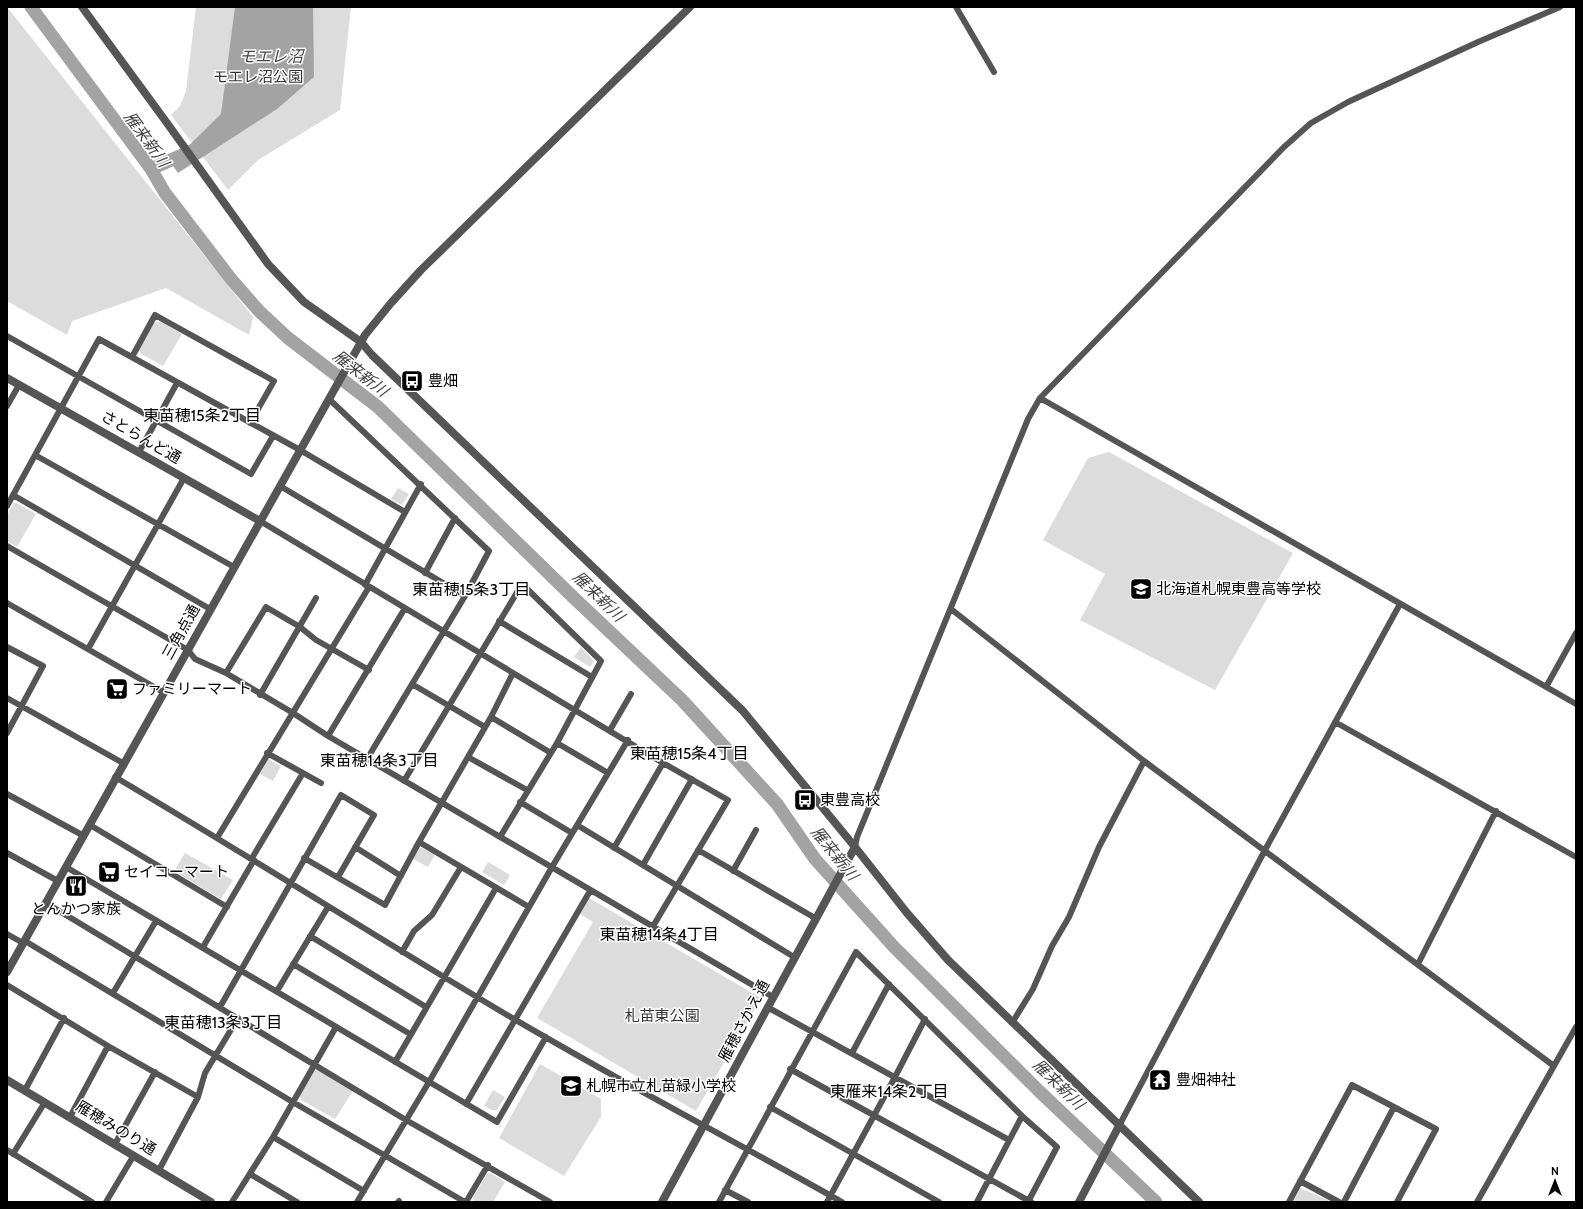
<svg xmlns="http://www.w3.org/2000/svg" width="1583" height="1209" font-family="Cabin,'Noto Sans JP',sans-serif">
<rect width="100%" height="100%" fill="#fff"/>
<path fill="#dcdcdc" d="M 7,7 L 253,317 L 249,335 L 166,288 L 72,321 L 67,335 L 7,301 Z
M 196,7 L 351,7 L 340,110 L 258,160 L 228,190 L 171,115 L 180,106 L 186,91 Z
M 160,321 L 182,334 L 163,366 L 140,353 L 139,350 L 154,323 Z
M 1109,452 L 1293,553 L 1215,690 L 1080,620 L 1105,574 L 1043,540 L 1088,458 Z
M 398,488 L 409,494 L 402,505 L 391,499 Z
M 14,503 L 17,503 L 36,514 L 17,547 L 7,541 L 7,515 Z
M 581,647 L 594,661 L 590,667 L 574,657 Z
M 268,759 L 281,766 L 273,781 L 260,774 Z
M 420,847 L 435,855 L 428,867 L 413,859 Z
M 185,853 L 233,880 L 221,899 L 174,871 Z
M 488,862 L 510,875 L 504,885 L 482,872 Z
M 589,898 L 761,998 L 696,1111 L 537,1018 L 593,922 L 580,914 Z
M 540,1064 L 601,1099 L 601,1117 L 564,1176 L 499,1138 Z
M 318,1070 L 353,1091 L 335,1119 L 301,1100 L 299,1095 L 313,1071 Z
M 493,1090 L 505,1097 L 497,1110 L 492,1110 L 484,1106 Z
M 490,1173 L 505,1182 L 493,1202 L 474,1202 L 473,1197 L 487,1174 Z
M 1300,1188 L 1328,1200 L 1327,1202 L 1293,1202 Z"/>
<path fill="#a3a3a3" d="M 235,7 L 313,7 L 314,77 L 277,109 L 178,173 L 171,163 L 221,114 Z"/>
<g fill="none" stroke-linecap="round" stroke-linejoin="round">
<path stroke="#a3a3a3" stroke-width="13" d="M 31,7 L 151,169 L 165,193 L 231,279 L 259,311 L 288,338 L 378,407 L 573,597 L 682,700 L 777,804 L 815,859 L 894,947 L 1039,1091 L 1156,1202
M 151,169 L 191,151"/>
<path stroke="#555" stroke-width="6" d="M 956,7 L 994,72
M 7,336 L 251,474 L 273,436
M 132,357 L 155,315 L 274,381 L 250,423
M 1040,398 L 1576,704
M 329,399 L 489,551 L 465,596 L 367,759
M 7,406 L 19,385
M 139,452 L 177,383
M 35,455 L 234,567
M 280,486 L 465,596
M 13,495 L 210,609
M 7,506 L 99,339 L 300,450 L 405,512
M 260,521 L 663,763 L 728,800 L 652,928
M 7,546 L 188,650 L 195,659 L 226,673 L 293,713 L 328,736 L 773,997
M 425,573 L 455,518
M 365,585 L 421,484
M 7,603 L 163,692
M 951,609 L 1144,761 L 1554,1066
M 499,621 L 592,677
M 7,647 L 43,666 L 7,733
M 88,649 L 184,478
M 226,673 L 266,607 L 300,627 L 316,640 L 369,670
M 412,684 L 485,727
M 1546,687 L 1576,633
M 260,695 L 316,598
M 7,698 L 123,763
M 491,717 L 551,753
M 1335,722 L 1576,857
M 610,730 L 631,694
M 328,736 L 405,608
M 557,743 L 608,773
M 267,753 L 321,783
M 468,757 L 527,790
M 115,777 C 237,849 356,924 477,997 C 596,1069 720,1133 842,1202
M 404,781 L 522,584 L 601,661 L 557,743 L 500,837
M 7,794 L 84,836
M 520,802 L 572,833
M 90,825 L 227,907
M 577,825 L 794,957
M 217,838 L 369,587
M 419,842 L 529,907
M 355,847 L 401,876
M 855,847 L 857,837 L 1028,419 L 1040,398 L 1284,147 L 1311,123 L 1348,102 L 1478,42 L 1560,7
M 614,848 L 663,763
M 698,850 L 815,918
M 7,853 L 58,881
M 252,858 L 303,773
M 304,858 L 385,905 L 419,842 L 491,717 L 513,673
M 643,865 L 692,779
M 66,867 L 497,1122 L 546,1037
M 733,871 L 756,830
M 46,903 L 406,1120 L 550,1202
M 7,934 L 23,943
M 310,936 L 426,1007
M 25,941 L 291,1101 L 465,1202
M 203,947 L 254,860
M 402,952 L 414,931 L 432,915 L 461,867
M 293,964 L 410,1034
M 1418,964 L 1496,811
M 7,985 L 108,1046 L 198,1097
M 277,991 L 328,907
M 113,993 L 156,921
M 220,1007 L 341,795 L 374,815 L 338,877
M 767,1007 L 1009,1140
M 1012,1023 L 1033,989 L 1052,946 L 1069,917 L 1099,847 L 1144,761
M 852,1053 L 889,984
M 395,1062 L 496,888
M 790,1069 L 1031,1202
M 25,1090 L 64,1018
M 466,1104 L 590,891
M 770,1107 L 939,1202
M 70,1117 L 108,1046
M 1120,1124 L 1265,850 L 1400,604
M 273,1137 L 364,1191
M 115,1144 L 155,1072
M 7,1150 L 92,1202
M 13,1154 L 45,1102
M 159,1170 L 198,1097 L 205,1073 L 238,1018
M 250,1174 L 297,1202
M 1300,1181 L 1339,1202
M 725,1190 L 748,1202
M 106,1202 L 134,1155
M 232,1202 L 273,1137 L 336,1027
M 357,1202 L 429,1082 L 552,867 L 628,740
M 398,1202 L 399,1201
M 466,1202 L 488,1165
M 719,1202 L 856,952 L 1022,1116 L 1057,1147 L 1028,1202
M 827,1202 L 895,1077 L 925,1019
M 977,1202 L 1022,1116
M 1289,1202 L 1352,1085 L 1436,1129 L 1397,1202
M 1344,1202 L 1394,1107
M 1477,1202 L 1576,1027"/>
<path stroke="#555" stroke-width="8" d="M 82,7 L 167,123 L 268,264 L 304,302 L 361,342 L 372,355 L 743,711 L 855,847 L 907,913 L 948,960 L 1199,1202
M 7,378 L 260,521
M 7,972 L 365,335 L 391,303 L 421,270 L 690,7
M 7,1080 L 211,1202
M 662,1202 L 855,847
M 1079,1202 L 1120,1124"/>
</g>
<defs>
<g id="bus-square" transform="scale(1.15)"><rect x="-9" y="-9" width="18" height="18" rx="4" fill="#000" stroke="#fff"/><path d="M-5-6H5V4H4V6H2V4H-2V6H-4V4H-5ZM-3.5-4V0h7V-4ZM-3.5 1.2v1.5H-2V1.2ZM2 1.2v1.5H3.5V1.2Z" fill="#fff"/></g>
<g id="school-square" transform="scale(1.15)"><rect x="-9" y="-9" width="18" height="18" rx="4" fill="#000" stroke="#fff"/><path d="M0-5L7-2L0 1L-7-2ZM-4 1L0 2.5L4 1V4Q0 6-4 4Z" fill="#fff"/></g>
<g id="supermarket-square" transform="scale(1.15)"><rect x="-9" y="-9" width="18" height="18" rx="4" fill="#000" stroke="#fff"/><path d="M-6-5.5h2.5l.6 2H6L4.5 2H-2.5L-4.4-4H-6ZM-1.5 3.2a1.3 1.3 0 1 0 .1 0ZM3 3.2a1.3 1.3 0 1 0 .1 0Z" fill="#fff"/></g>
<g id="restaurant-square" transform="scale(1.15)"><rect x="-9" y="-9" width="18" height="18" rx="4" fill="#000" stroke="#fff"/><path d="M-5-6h1v4h1v-4h1v4h1v-4h1v5L-1.5 .5V6h-2V.5L-5-1ZM5-6V6H3V1.5H1.5Q1.5-4 5-6Z" fill="#fff"/></g>
<g id="temple-square" transform="scale(1.15)"><rect x="-9" y="-9" width="18" height="18" rx="4" fill="#000" stroke="#fff"/><path d="M0-6L5-2H3V0L6.5 2.5H4V6H1.5V3h-3V6H-4V2.5H-6.5L-3 0V-2H-5Z" fill="#fff"/></g>
</defs>
<g fill-rule="evenodd">
<use href="#bus-square" x="412" y="381"/>
<use href="#school-square" x="1141" y="589"/>
<use href="#supermarket-square" x="117" y="689"/>
<use href="#bus-square" x="805" y="800"/>
<use href="#supermarket-square" x="109" y="872"/>
<use href="#restaurant-square" x="76" y="886"/>
<use href="#temple-square" x="1160" y="1080"/>
<use href="#school-square" x="571" y="1086"/>
</g>
<g text-anchor="middle" stroke-width="3" stroke-linejoin="round" paint-order="stroke">
<g font-size="15" fill="#333" stroke="#fff">
<text x="258" y="82">モエレ沼公園</text>
<text x="662" y="1021">札苗東公園</text>
</g>
<g font-size="15" fill="#000" stroke="#fff" text-anchor="start">
<text x="428" y="386">豊畑</text>
<text x="1156" y="594">北海道札幌東豊高等学校</text>
<text x="132" y="694">ファミリーマート</text>
<text x="820" y="805">東豊高校</text>
<text x="124" y="877">セイコーマート</text>
<text x="76" y="914" text-anchor="middle">とんかつ家族</text>
<text x="1176" y="1085">豊畑神社</text>
<text x="586" y="1091">札幌市立札苗緑小学校</text>
</g>
<g font-size="15" fill="#000" stroke="#fff">
<text transform="translate(141 437) rotate(30)" y="5">さとらんど通</text>
<text transform="translate(181 632) rotate(-61)" y="5">三角点通</text>
<text transform="translate(744 1021) rotate(-62)" y="5">雁穂さかえ通</text>
<text transform="translate(116 1128) rotate(31)" y="5">雁穂みのり通</text>
</g>
<g font-size="16" font-style="italic" fill="#444" stroke="#fff">
<text x="271" y="62">モエレ沼</text>
<text transform="translate(147 139) rotate(54)" y="6">雁来新川</text>
<text transform="translate(361 373) rotate(38)" y="6">雁来新川</text>
<text transform="translate(599 596) rotate(44)" y="6">雁来新川</text>
<text transform="translate(835 853) rotate(51)" y="6">雁来新川</text>
<text transform="translate(1059 1084) rotate(44)" y="6">雁来新川</text>
</g>
<g font-size="16" fill="#000" stroke="#fff">
<text x="202" y="421">東苗穂15条2丁目</text>
<text x="471" y="595">東苗穂15条3丁目</text>
<text x="689" y="759">東苗穂15条4丁目</text>
<text x="379" y="766">東苗穂14条3丁目</text>
<text x="659" y="940">東苗穂14条4丁目</text>
<text x="223" y="1028">東苗穂13条3丁目</text>
<text x="889" y="1097">東雁来14条2丁目</text>
</g>
</g>
<rect width="1583" height="1209" fill="none" stroke="#000000" stroke-width="16"/>
<g transform="translate(1555 1181)" stroke="#ffffff" stroke-width="3" paint-order="stroke">
<path d="M0-3L7 15L0 10L-7 15Z" fill="#000000"/>
<text y="-6" font-size="11" font-weight="bold" text-anchor="middle" fill="#000000">N</text>
</g>
</svg>
